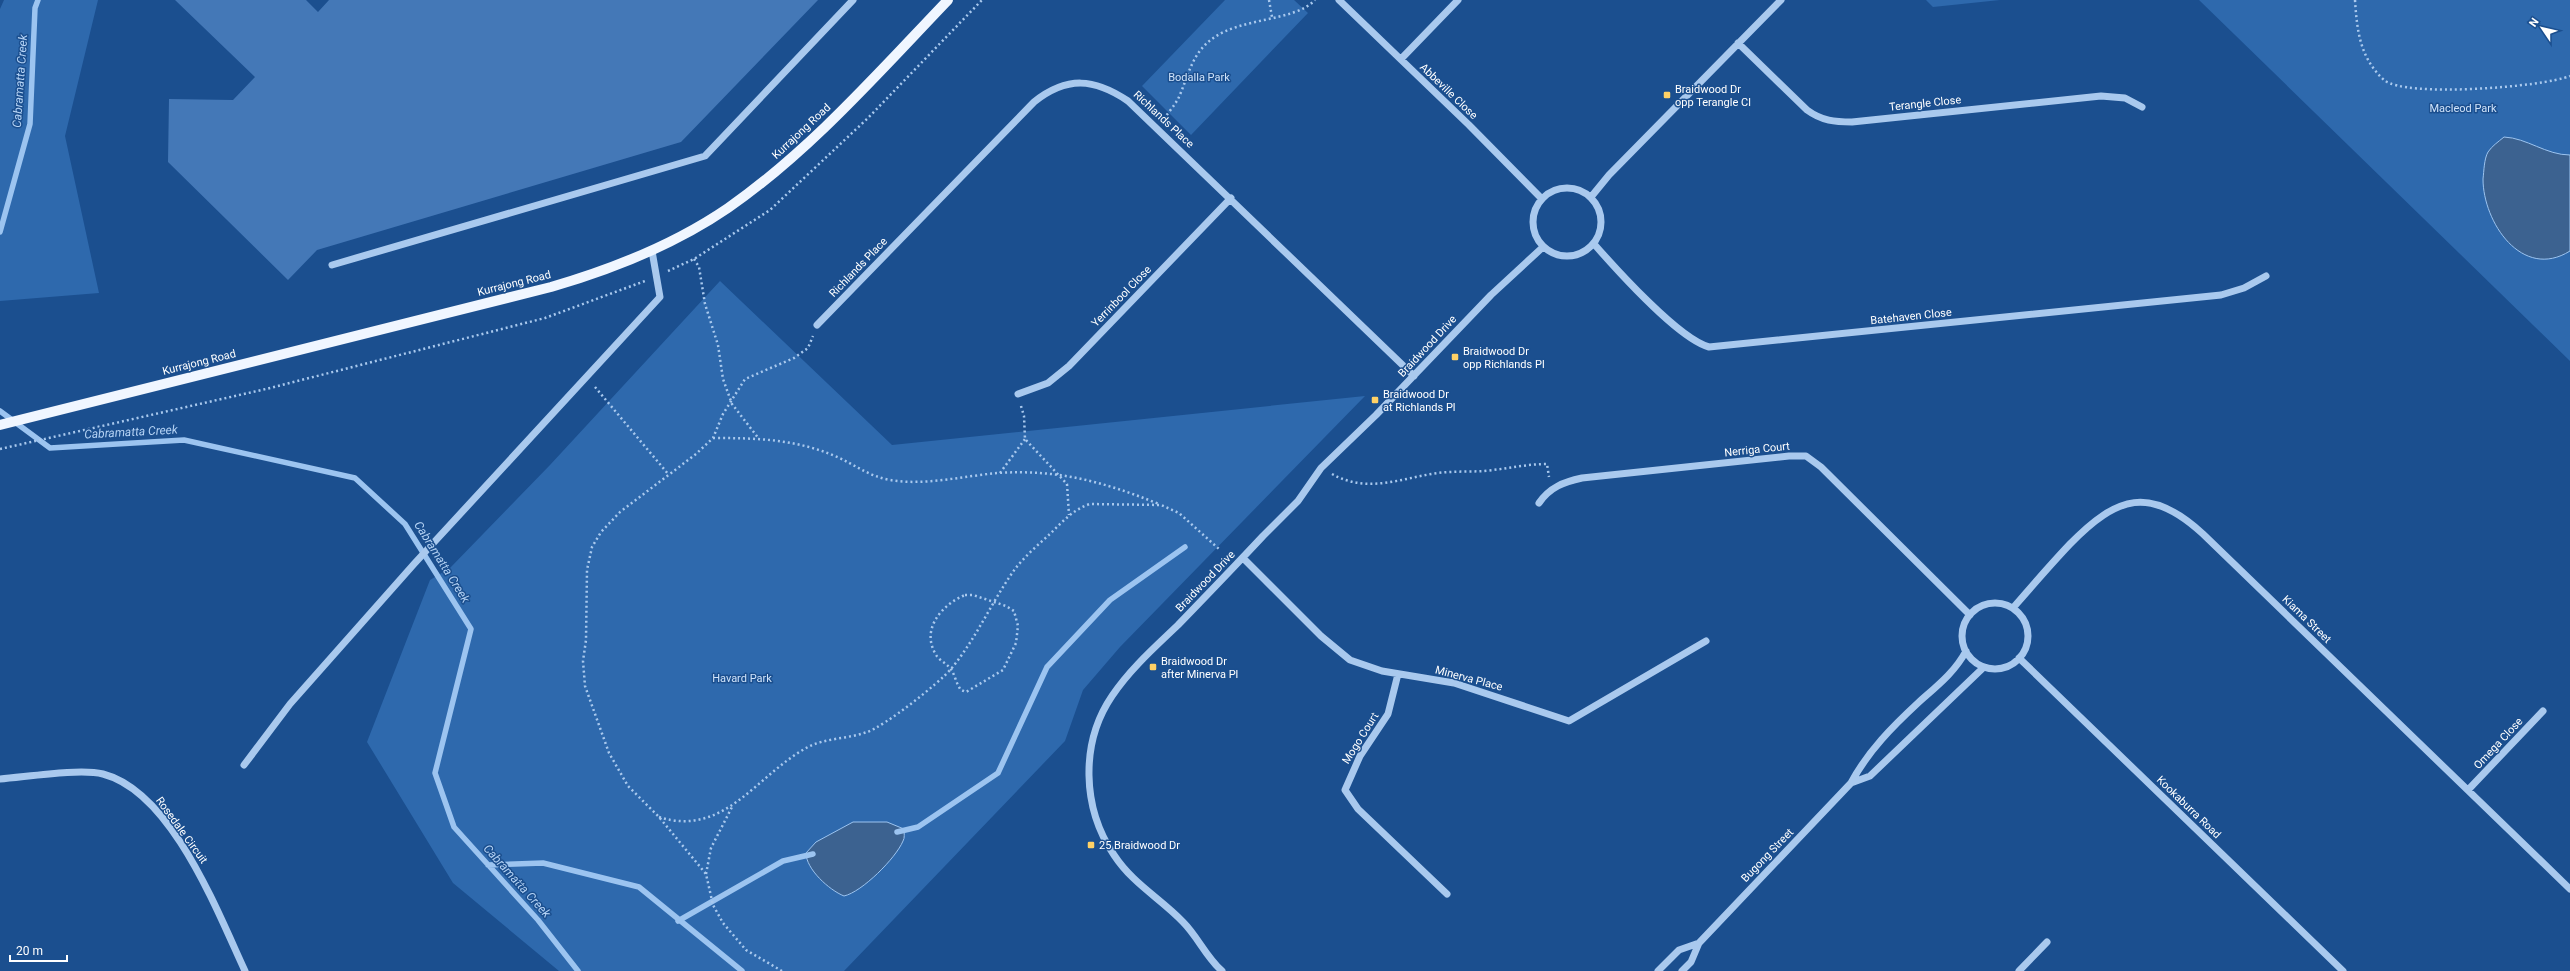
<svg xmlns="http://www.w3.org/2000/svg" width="2570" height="971" font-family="Roboto,sans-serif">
<rect width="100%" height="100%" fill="#1b4f8f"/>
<path fill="#2e69ad" d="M 4,0 L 98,0 L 65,136 L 99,293 L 0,301 L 0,9 Z
M 1225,0 L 1294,0 L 1308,13 L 1191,135 L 1142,86 Z
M 1926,0 L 2000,0 L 1933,7 Z
M 2199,0 L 2570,0 L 2570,361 Z
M 720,281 L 892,445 L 1365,396 L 1120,647 L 1083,690 L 1065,741 L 844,971 L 559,971 L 453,883 L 367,742 L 430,580 L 450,568 L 550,465 Z"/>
<path fill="#3c6290" stroke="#9cc4f0" d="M 2504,137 C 2527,138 2546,155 2570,155 L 2570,251 C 2522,281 2483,222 2483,179 C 2484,171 2484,159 2488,152 C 2492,146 2498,142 2504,137 Z
M 853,822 L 887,822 L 904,829 C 904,833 905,838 903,841 C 896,858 862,892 844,896 C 829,890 806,869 806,853 L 816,842 Z"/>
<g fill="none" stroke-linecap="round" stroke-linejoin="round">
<path stroke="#9cc4f0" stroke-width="5.5" d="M 0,232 L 30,124 L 35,8 L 38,0
M 0,411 L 50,448 L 184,440 L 355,478 L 405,524 L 471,629 L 435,773 L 454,827 L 538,920 L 578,971
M 897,832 L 918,827 L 998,773 L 1047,667 L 1110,600 L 1185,547
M 488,865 L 543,863 L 639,887 L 742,971
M 678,921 L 783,861 L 813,854"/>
</g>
<path fill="#4478b7" d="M 175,0 L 306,0 L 318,12 L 329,0 L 818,0 L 681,142 L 317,250 L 288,280 L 168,162 L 169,99 L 233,100 L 255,77 Z"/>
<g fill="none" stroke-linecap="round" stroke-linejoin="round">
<path stroke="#a9c9ee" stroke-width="2.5" stroke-dasharray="2 3" stroke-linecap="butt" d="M 1269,0 L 1272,17
M 2355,0 C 2357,31 2360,58 2384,80 C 2405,98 2543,87 2570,76
M 1164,119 C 1168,113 1174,106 1178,99 C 1188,78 1191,54 1212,39 C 1241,17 1294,22 1315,0
M 694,259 L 699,267 L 705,304 L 718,345 L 723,379 L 732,404 L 759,439
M 668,271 L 694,259 L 770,210 L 868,118 L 982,0
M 595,387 L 669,475
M 1021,406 L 1024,416 L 1025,439 L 1067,484 L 1069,515
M 713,438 C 756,438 795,439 835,456 C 854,464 868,476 890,480 C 925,486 963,476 998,473 C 1058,469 1104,482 1159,504
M 0,449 L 266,389 L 545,318 L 645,281
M 1000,473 L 1025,439
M 1332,474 C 1368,494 1401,478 1438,473 C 1453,471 1469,472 1484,471 C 1506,469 1526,464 1547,464 L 1549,477
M 965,595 L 973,595 L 1006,606 L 1014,611 L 1018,626 L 1016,643 L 1003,670 L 966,692 L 961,690 C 956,684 955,674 950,668 C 945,662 938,660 935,653 C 921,628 943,604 965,595 Z
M 659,817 C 725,838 757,774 808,747 C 825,738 848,739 867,732 C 885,726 938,684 951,669 C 976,639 992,601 1015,569 C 1025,556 1039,544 1051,533 C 1063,521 1074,509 1090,504 L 1161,505 L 1179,513 L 1219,549
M 706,874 L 711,848 L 732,807
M 782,971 L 746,950 L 723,923 L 713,905 L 706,874 L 659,817 L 628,786 L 609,753 L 585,686 L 583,661 L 586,640 L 587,570 L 592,547 L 601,532 L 620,512 L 696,454 L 713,438 L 723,414 L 745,379 L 794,358 L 808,348 L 813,336"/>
<path stroke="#a9c9ee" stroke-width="7" d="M 1339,0 L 1469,125 L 1542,199
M 1738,43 L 1807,110 C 1822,121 1835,122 1852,122 L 2101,96 L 2125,98 L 2142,107
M 1401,59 L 1458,0
M1533 222a34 34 0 1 1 68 0a34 34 0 1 1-68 0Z
M 1591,197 L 1609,175 L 1781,0
M 1594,244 C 1616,269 1679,339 1709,347 L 2221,295 L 2244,288 L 2266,276
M 332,265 L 705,156 L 853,0
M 817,325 L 1034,102 C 1067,76 1094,78 1128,101 L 1414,376
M 1018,394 L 1048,383 L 1069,366 L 1231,198
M 1539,503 C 1550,487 1564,482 1582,478 L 1789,456 L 1806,456 L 1821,467 L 1970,615
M 1243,558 L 1321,636 L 1350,660 L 1382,671 L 1454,683 L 1569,721 L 1706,641
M1962 636a33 33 0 1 1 66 0a33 33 0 1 1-66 0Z
M 2013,608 C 2032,586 2050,565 2070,544 C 2117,496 2150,485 2203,534 L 2570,889
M 2019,658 L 2343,971
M 1398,674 L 1388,714 L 1360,756 L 1345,790 L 1358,809 L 1447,894
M 244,765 L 290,704 L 414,564 L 660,297 L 652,251
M 0,779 C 26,777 80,768 103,774 C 172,792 217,911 245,971
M 1851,783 L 1870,776 L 1984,667
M 2468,790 L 2543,711
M 1222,971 C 1206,957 1198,937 1183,922 C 1160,898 1133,884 1114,855 C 1082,808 1080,743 1112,696 C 1130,669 1155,647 1178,625 C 1207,595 1235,566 1263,536 L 1298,501 L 1321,468 L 1376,415 L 1491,295 L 1543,247
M 1658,971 L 1679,950 L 1699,943
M 1682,971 L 1691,962 L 1699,943 L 1851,783 C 1868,751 1893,726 1919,702 C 1937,686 1955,672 1966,651
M 2019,971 L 2047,942"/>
<path stroke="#f0f6ff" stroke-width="10" d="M 0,425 L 551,287 C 613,269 674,245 728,208 C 810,151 879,72 948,0"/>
</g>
<g fill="#ffd166" stroke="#1b4f8f" stroke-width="1.5">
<rect x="1663" y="91" width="8" height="8" rx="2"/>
<rect x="1451" y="353" width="8" height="8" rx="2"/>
<rect x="1371" y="396" width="8" height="8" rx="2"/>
<rect x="1149" y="663" width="8" height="8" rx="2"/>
<rect x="1087" y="841" width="8" height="8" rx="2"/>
</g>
<g text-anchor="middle" stroke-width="3" stroke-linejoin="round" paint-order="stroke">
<g font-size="11" fill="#cfe3fa" stroke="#1b4f8f">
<text x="1199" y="81">Bodalla Park</text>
<text x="2463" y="112">Macleod Park</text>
<text x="742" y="682">Havard Park</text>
</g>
<g font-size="11" fill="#fff" stroke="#1b4f8f" text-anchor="start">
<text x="1675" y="93">Braidwood Dr<tspan x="1675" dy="13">opp Terangle Cl</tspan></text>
<text x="1463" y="355">Braidwood Dr<tspan x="1463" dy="13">opp Richlands Pl</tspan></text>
<text x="1383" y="398">Braidwood Dr<tspan x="1383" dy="13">at Richlands Pl</tspan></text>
<text x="1161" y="665">Braidwood Dr<tspan x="1161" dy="13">after Minerva Pl</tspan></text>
<text x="1099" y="849">25 Braidwood Dr</text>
</g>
<g font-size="11" fill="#fff" stroke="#1b4f8f">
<text transform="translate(1449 91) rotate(44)" y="4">Abbeville Close</text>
<text transform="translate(1925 103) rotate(-6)" y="4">Terangle Close</text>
<text transform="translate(1164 119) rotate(43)" y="4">Richlands Place</text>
<text transform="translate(801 131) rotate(-43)" y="4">Kurrajong Road</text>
<text transform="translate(858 267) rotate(-46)" y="4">Richlands Place</text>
<text transform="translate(514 283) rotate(-14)" y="4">Kurrajong Road</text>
<text transform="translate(1121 296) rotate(-46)" y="4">Yerrinbool Close</text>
<text transform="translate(1911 316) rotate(-6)" y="4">Batehaven Close</text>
<text transform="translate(1427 346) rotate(-47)" y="4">Braidwood Drive</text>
<text transform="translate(199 362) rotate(-14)" y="4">Kurrajong Road</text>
<text transform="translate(1757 449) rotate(-6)" y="4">Nerriga Court</text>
<text transform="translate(1205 581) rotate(-46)" y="4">Braidwood Drive</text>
<text transform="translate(2307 619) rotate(44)" y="4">Kiama Street</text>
<text transform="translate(1469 678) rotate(15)" y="4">Minerva Place</text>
<text transform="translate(1360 738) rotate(-58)" y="4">Mogo Court</text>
<text transform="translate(2498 743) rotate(-47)" y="4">Omega Close</text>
<text transform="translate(2189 807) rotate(44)" y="4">Kookaburra Road</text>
<text transform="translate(182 830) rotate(54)" y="4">Rosedale Circuit</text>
<text transform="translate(1767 855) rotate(-46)" y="4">Bugong Street</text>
</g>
<g font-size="12" font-style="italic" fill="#b5d3f5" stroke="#1b4f8f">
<text transform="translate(20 81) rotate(-86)" y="4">Cabramatta Creek</text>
<text transform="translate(131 432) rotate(-3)" y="4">Cabramatta Creek</text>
<text transform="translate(442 562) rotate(58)" y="4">Cabramatta Creek</text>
<text transform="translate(517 881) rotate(48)" y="4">Cabramatta Creek</text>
</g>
</g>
<g transform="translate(2542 28) rotate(305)" stroke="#1b4f8f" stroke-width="3" paint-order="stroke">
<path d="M0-3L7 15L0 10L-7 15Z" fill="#ffffff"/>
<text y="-6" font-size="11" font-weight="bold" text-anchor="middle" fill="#ffffff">N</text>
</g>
<path d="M10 955v6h57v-6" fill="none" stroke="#ffffff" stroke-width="2"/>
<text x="16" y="955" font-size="12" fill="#ffffff" stroke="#1b4f8f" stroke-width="3" paint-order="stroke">20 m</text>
</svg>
